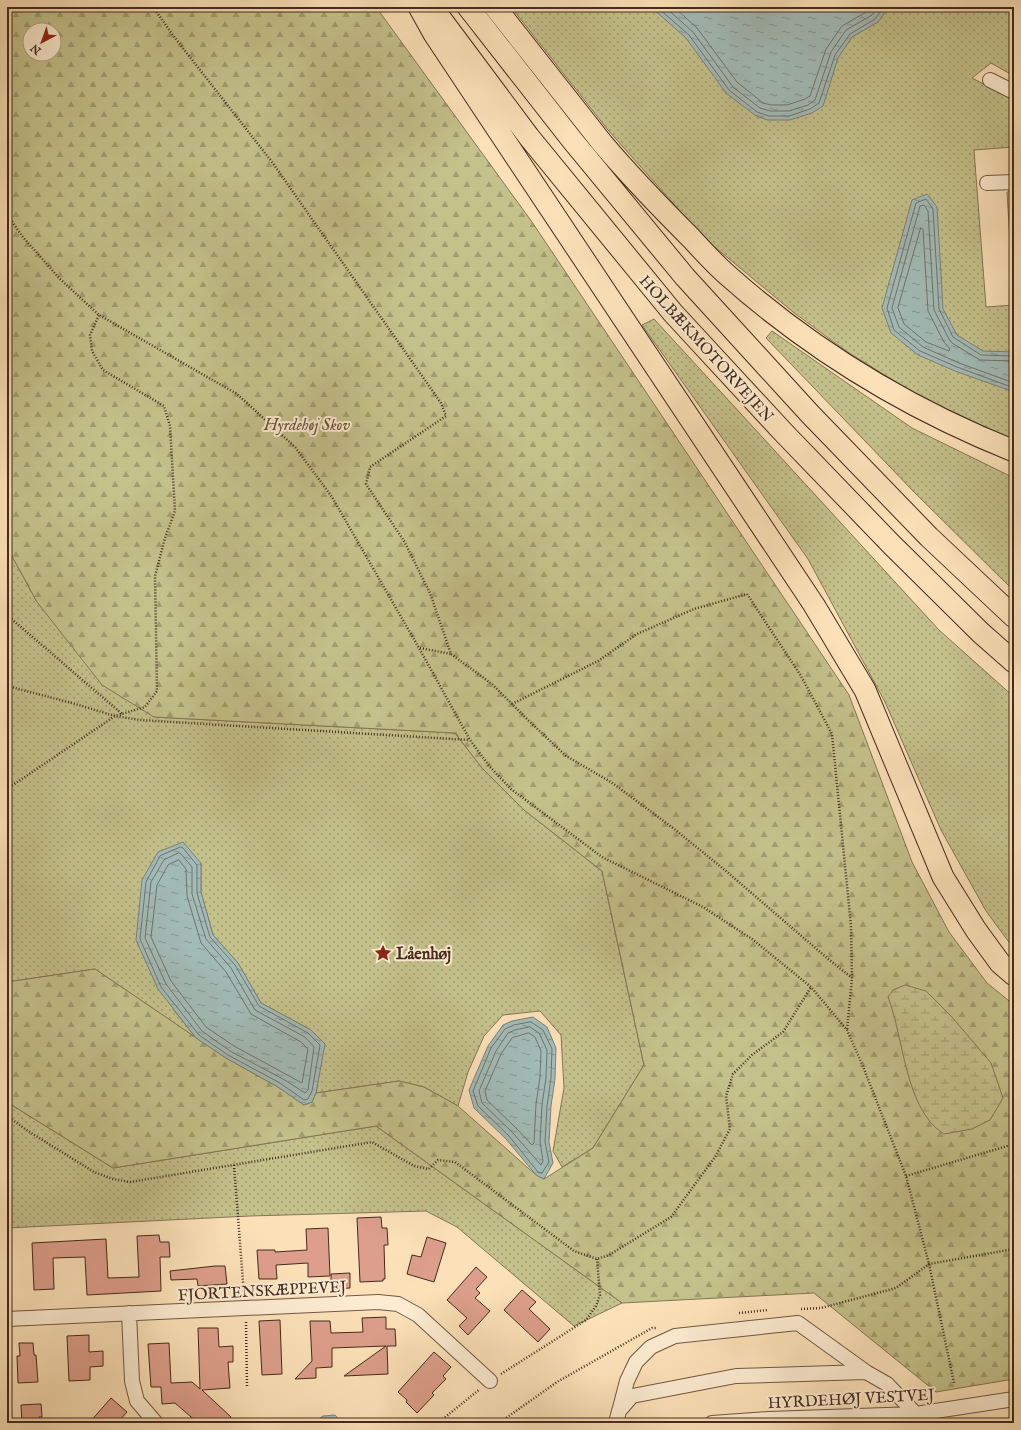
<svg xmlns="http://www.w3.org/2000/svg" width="1021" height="1430" font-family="'IM FELL English',serif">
<defs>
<pattern id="grass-dots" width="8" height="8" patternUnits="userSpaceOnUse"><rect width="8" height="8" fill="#c4c18b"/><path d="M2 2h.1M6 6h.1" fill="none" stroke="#a19d71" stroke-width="1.8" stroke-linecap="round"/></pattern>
<pattern id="forest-firs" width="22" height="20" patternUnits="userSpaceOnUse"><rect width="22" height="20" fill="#c4c18b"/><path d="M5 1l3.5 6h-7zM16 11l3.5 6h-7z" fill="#a19d71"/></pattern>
<pattern id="wetland-marsh" width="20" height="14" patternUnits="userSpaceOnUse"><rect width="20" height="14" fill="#c4c18b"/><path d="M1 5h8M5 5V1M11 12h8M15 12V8" fill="none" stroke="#a19d71"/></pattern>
<pattern id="water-ripples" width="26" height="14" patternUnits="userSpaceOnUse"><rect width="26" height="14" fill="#a2bbb7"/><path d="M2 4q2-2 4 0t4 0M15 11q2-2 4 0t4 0" fill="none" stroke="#869894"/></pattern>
</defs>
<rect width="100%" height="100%" fill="#fce1b8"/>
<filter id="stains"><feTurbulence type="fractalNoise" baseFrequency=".005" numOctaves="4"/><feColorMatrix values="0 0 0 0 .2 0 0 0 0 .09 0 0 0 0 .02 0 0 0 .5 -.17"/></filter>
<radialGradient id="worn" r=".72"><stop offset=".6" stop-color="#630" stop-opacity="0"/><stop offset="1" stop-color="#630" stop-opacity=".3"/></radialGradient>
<path fill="url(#grass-dots)" stroke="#847655" d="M 511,7 L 1014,7 L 1014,76 L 991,63 L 972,78 L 1014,100 L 1014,147 L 974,150 L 986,307 L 1014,305 L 1014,442 L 917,395 L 846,351 L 793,312 L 704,238 L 608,130 Z
M 1014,191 L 1014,291 L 1013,291 L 1007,192 Z
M 654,319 L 939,630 L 1014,697 L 1014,949 L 986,911 L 941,830 L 885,702 L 808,559 L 642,325 Z
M 772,331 L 912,428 L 1014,478 L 1014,591 L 914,492 L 766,338 Z
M 7,547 L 37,602 L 154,717 L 455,733 L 482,768 L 524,810 L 602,871 L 644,1065 L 593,1148 L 562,1167 L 553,1151 L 564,1088 L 561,1035 L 540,1011 L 503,1015 L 484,1036 L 468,1072 L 458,1106 L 424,1087 L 399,1081 L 316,1093 L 324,1044 L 311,1030 L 261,1003 L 238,963 L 213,935 L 201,892 L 201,863 L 173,1009 L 196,1038 L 95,969 L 7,982 Z
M 7,1102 L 113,1168 L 376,1126 L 622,1303 L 574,1326 L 457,1227 L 426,1211 L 250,1216 L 7,1228 Z"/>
<path fill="url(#forest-firs)" stroke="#847655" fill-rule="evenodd" d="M 7,7 L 376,7 L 532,222 L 849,695 L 912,862 L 949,932 L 987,983 L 1014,1005 L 1014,1379 L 936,1392 L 814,1293 L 622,1303 L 376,1126 L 113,1168 L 7,1102 L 7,982 L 95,969 L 226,1058 L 278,1087 L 304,1105 L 312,1102 L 316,1093 L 399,1081 L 424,1087 L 458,1106 L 536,1175 L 544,1179 L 593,1148 L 644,1065 L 602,871 L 524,810 L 482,768 L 455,733 L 154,717 L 102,685 L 37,602 L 7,547 ZM 30,30 L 54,30 L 54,54 L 30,54 Z"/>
<path fill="url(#wetland-marsh)" stroke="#847655" d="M 905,985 L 926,991 L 952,1017 L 991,1063 L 1003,1098 L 990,1120 L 972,1129 L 944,1134 C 905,1110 904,1038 888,997 L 893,990 Z"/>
<path fill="url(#water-ripples)" stroke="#7c817a" d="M 651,7 L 889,7 L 878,22 L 852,37 L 838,58 L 823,106 L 812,113 L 790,120 L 768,120 L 756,116 L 726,93 L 686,38 Z
M 927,194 L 937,207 L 943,309 L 957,335 L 983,351 L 1014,352 L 1014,392 L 955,371 L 918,355 L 891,333 L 882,308 L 912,200 Z
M 183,842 L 201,863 L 201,892 L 213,935 L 238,963 L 261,1003 L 311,1030 L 325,1044 L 316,1093 L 312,1102 L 304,1105 L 278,1087 L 226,1058 L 196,1038 L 158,989 L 136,940 L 142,880 L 158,852 Z
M 533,1017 L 547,1027 L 556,1048 L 555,1079 L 551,1106 L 549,1142 L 553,1163 L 544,1179 L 536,1175 L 506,1139 L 474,1108 L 469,1090 L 488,1046 L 503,1025 L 512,1021 Z
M 335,1415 L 342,1423 L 313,1423 L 323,1416 Z"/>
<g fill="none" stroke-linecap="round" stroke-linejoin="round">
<path stroke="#73736b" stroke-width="1" d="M 657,7 L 689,35 L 729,90 L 757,112 L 769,116 L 789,116 L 810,109 L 819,103 L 835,55 L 850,34 L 875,19 L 884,7
M 665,7 L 693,32 L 733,87 L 760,108 L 770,111 L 789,111 L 808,105 L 815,100 L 831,52 L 846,30 L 872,15 L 878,7
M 674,7 L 697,28 L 737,82 L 763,103 L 771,105 L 787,105 L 805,99 L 810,96 L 826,49 L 842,26 L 868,11 L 870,7
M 921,228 L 923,229 L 928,311 L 944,342 L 950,349 L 949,351 L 926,342 L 904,324 L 898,308 Z
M 1014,356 L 981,355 L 953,337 L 939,309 L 933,209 L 926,199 L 916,203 L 887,308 L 894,330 L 920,351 L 957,367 L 1014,388
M 1014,361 L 980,360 L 952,343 L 949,339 L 934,310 L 928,211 L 924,205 L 920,206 L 892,308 L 899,327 L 923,347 L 959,363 L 1014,383
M 181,847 L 183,848 L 197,865 L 197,893 L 210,937 L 235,965 L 259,1006 L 308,1033 L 320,1045 L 312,1091 L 308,1099 L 304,1100 L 280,1083 L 228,1055 L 199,1035 L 161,987 L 140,939 L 146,882 L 160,856 Z
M 179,853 L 181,854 L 192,867 L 192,894 L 206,939 L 231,968 L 255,1010 L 305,1037 L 314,1047 L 308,1090 L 305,1093 L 283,1079 L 230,1051 L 202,1031 L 166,984 L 145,938 L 151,882 L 164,860 Z
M 179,860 L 186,869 L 187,896 L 201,943 L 226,972 L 251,1014 L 301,1042 L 308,1049 L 302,1083 L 234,1046 L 206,1027 L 171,981 L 151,937 L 157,885 L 168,865 Z
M 531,1022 L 543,1030 L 552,1049 L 551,1078 L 547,1106 L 545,1142 L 549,1162 L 542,1173 L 538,1172 L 509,1136 L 478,1106 L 473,1091 L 491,1048 L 505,1029 L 514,1025 Z
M 530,1027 L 539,1033 L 547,1050 L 546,1078 L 542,1105 L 540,1142 L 543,1161 L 541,1165 L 513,1133 L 482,1103 L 479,1091 L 496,1051 L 508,1033 L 515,1030 Z
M 529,1033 L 535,1037 L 541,1051 L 540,1077 L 536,1104 L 534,1143 L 532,1145 L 516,1128 L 487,1100 L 485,1091 L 501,1054 L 512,1038 Z"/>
</g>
<path fill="#dd9f8b" stroke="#442b1f" d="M 381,1217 L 382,1228 L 387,1228 L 388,1245 L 384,1245 L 385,1279 L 383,1279 L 383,1281 L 360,1282 L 357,1218 Z
M 328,1228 L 330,1276 L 308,1277 L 308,1263 L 276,1265 L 277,1279 L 259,1279 L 257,1250 L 275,1250 L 275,1252 L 307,1250 L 306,1229 Z
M 159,1235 L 160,1242 L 169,1242 L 170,1257 L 160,1257 L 161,1291 L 87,1295 L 85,1257 L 53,1258 L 54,1289 L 34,1290 L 32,1243 L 106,1239 L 108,1278 L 139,1277 L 137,1236 Z
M 427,1237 L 446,1243 L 434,1282 L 407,1274 L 412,1255 L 421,1257 Z
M 215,1266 L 225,1266 L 227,1284 L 198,1286 L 197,1279 L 171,1280 L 170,1271 Z
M 476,1267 L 487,1277 L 476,1289 L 480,1293 L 475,1298 L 490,1311 L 468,1335 L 459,1326 L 467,1318 L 447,1300 Z
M 350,1273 L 350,1288 L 331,1289 L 331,1274 Z
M 522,1290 L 536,1302 L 529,1309 L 550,1329 L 538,1342 L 504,1310 Z
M 386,1317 L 386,1329 L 395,1329 L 396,1346 L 387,1346 L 388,1374 L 344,1376 L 386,1346 L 332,1348 L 332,1367 L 316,1368 L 316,1378 L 295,1379 L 312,1361 L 310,1321 L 330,1321 L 331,1333 L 363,1332 L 362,1318 Z
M 280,1320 L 282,1374 L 262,1375 L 259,1321 Z
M 198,1328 L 218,1328 L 219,1347 L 233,1346 L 233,1362 L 228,1362 L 230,1388 L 202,1390 L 231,1417 L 225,1423 L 198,1423 L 175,1403 L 162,1404 L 161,1387 L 151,1387 L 148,1344 L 169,1343 L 171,1383 L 192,1382 L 200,1389 Z
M 89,1335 L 89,1352 L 103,1351 L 103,1366 L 90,1367 L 90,1380 L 69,1381 L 67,1336 Z
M 19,1343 L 33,1343 L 34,1355 L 36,1355 L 38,1382 L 18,1383 L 17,1356 L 20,1356 Z
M 434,1352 L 451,1367 L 443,1376 L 446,1379 L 432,1393 L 434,1395 L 417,1413 L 406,1402 L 407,1400 L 398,1392 Z
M 111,1398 L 127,1412 L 117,1423 L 89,1423 Z
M 38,1404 L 41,1404 L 42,1417 L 39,1417 L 39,1423 L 22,1423 L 21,1405 Z"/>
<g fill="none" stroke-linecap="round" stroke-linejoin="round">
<g stroke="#725845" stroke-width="16">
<path id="minor" d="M 990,80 L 1014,92
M 987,183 L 1014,182
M 129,1313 L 132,1381 L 137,1401 L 156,1423
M 7,1319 L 378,1302 L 398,1304 L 418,1315 L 490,1381
M 620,1408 L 627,1381 L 636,1362 L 651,1347 L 675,1336 L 798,1323 L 866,1372
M 616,1423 L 619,1411 L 632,1396 L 736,1376 L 866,1372 L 887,1384 L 916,1414
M 712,1423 L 769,1419 L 916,1414 L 1014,1399"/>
</g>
<g stroke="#442b1f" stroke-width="23">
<path id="highway" d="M 419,7 L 434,34 L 814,605 L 865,690 L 943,877 L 976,930 L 1000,963 L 1014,975
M 432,7 L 529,137 L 673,313 L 783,432 L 891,544 L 981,633 L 1014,662
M 468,7 L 572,140 L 685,277 L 810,414 L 929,537 L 1014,617
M 495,7 C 531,53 567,99 603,144 C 631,177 661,208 691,238 C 702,250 713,262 725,273 C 810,349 909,409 1014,451"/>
</g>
<path stroke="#442b1f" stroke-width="2.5" stroke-dasharray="1 2" stroke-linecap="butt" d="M 153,7 L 175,38 L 272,162 L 441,403 L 446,416 L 370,467 L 366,484 L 404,541 L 430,593 L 451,654 L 492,684 L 529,721 L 566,756 L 611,782 L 673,828 L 726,871 L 827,958 L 852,978
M 7,214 L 22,236 L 60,279 L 99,315 L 237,394 L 295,447 L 332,497 L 419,648 L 470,740 L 490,767 L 511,789 L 602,857 L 703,907 L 752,939 L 811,987 L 847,1030 L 862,1064 L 906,1176 L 929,1264 L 954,1383
M 7,615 L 122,714
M 420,648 L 451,654
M 7,686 L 72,703 L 115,716 L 145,707 L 157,691 L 155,576 L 165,538 L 175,511 L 170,426 L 164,406 L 103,370 L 92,351 L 90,335 L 99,315
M 512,704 L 598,661 L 637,634 L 694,609 L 747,594 L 801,676 L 832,734 L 851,926 L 852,978 L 847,1030
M 7,789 L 115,716 L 140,720 L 469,740
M 7,1116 L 28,1131 L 94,1172 L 113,1179 L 130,1182 L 372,1142 L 414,1166 L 429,1169 L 438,1160 L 455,1162 L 574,1251 L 597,1259 L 609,1255 L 671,1217 L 715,1157 L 730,1129 L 726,1096 L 733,1074 L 752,1055 L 783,1032 L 811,987
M 234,1165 L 244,1295
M 906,1176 L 1014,1144
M 801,1309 L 821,1308 L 896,1288 L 929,1264 L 1014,1249
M 739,1313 L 768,1310
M 246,1322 L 247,1386
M 501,1374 L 586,1320 L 596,1306 L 600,1295 L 597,1259
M 438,1423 L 480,1389
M 499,1423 L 557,1382 L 652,1328 L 656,1328"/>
<use href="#minor" stroke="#fdecd1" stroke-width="14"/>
<use href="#highway" stroke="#fce1b8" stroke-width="21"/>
</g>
<defs>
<g id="sight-bare" transform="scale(1.38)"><path d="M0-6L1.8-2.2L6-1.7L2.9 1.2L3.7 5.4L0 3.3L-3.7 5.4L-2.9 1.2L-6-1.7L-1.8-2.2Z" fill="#8f2418" stroke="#fdecd1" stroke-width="2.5" paint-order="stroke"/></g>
</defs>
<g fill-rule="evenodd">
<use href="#sight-bare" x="383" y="953"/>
</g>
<g text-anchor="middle" stroke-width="4" stroke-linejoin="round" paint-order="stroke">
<g font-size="16" fill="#442b1f" stroke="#fdecd1">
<text transform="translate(707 348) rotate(48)" y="6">HOLBÆKMOTORVEJEN</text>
<text transform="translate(262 1290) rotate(-3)" y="6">FJORTENSKÆPPEVEJ</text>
<text transform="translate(851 1398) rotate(-3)" y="6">HYRDEHØJ VESTVEJ</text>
</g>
<g font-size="16" font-style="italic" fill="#64503a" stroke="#fdecd1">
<text x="307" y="430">Hyrdehøj Skov</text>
</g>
<g font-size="16" font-weight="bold" fill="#442b1f" stroke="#fdecd1" text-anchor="start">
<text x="396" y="959">Låenhøj</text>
</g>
</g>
<rect width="1021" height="1430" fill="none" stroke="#fce1b8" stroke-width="24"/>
<rect x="8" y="8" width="1005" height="1414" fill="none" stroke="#442b1f" stroke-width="2"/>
<rect x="12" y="12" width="997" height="1406" fill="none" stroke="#442b1f"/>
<g transform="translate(42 42) rotate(221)"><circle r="19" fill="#fdecd1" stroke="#b39f8a"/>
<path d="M0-3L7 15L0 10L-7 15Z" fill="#8f2418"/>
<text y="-6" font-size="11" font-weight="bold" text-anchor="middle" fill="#442b1f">N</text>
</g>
<rect width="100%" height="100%" filter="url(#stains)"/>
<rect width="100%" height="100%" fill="url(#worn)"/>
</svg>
